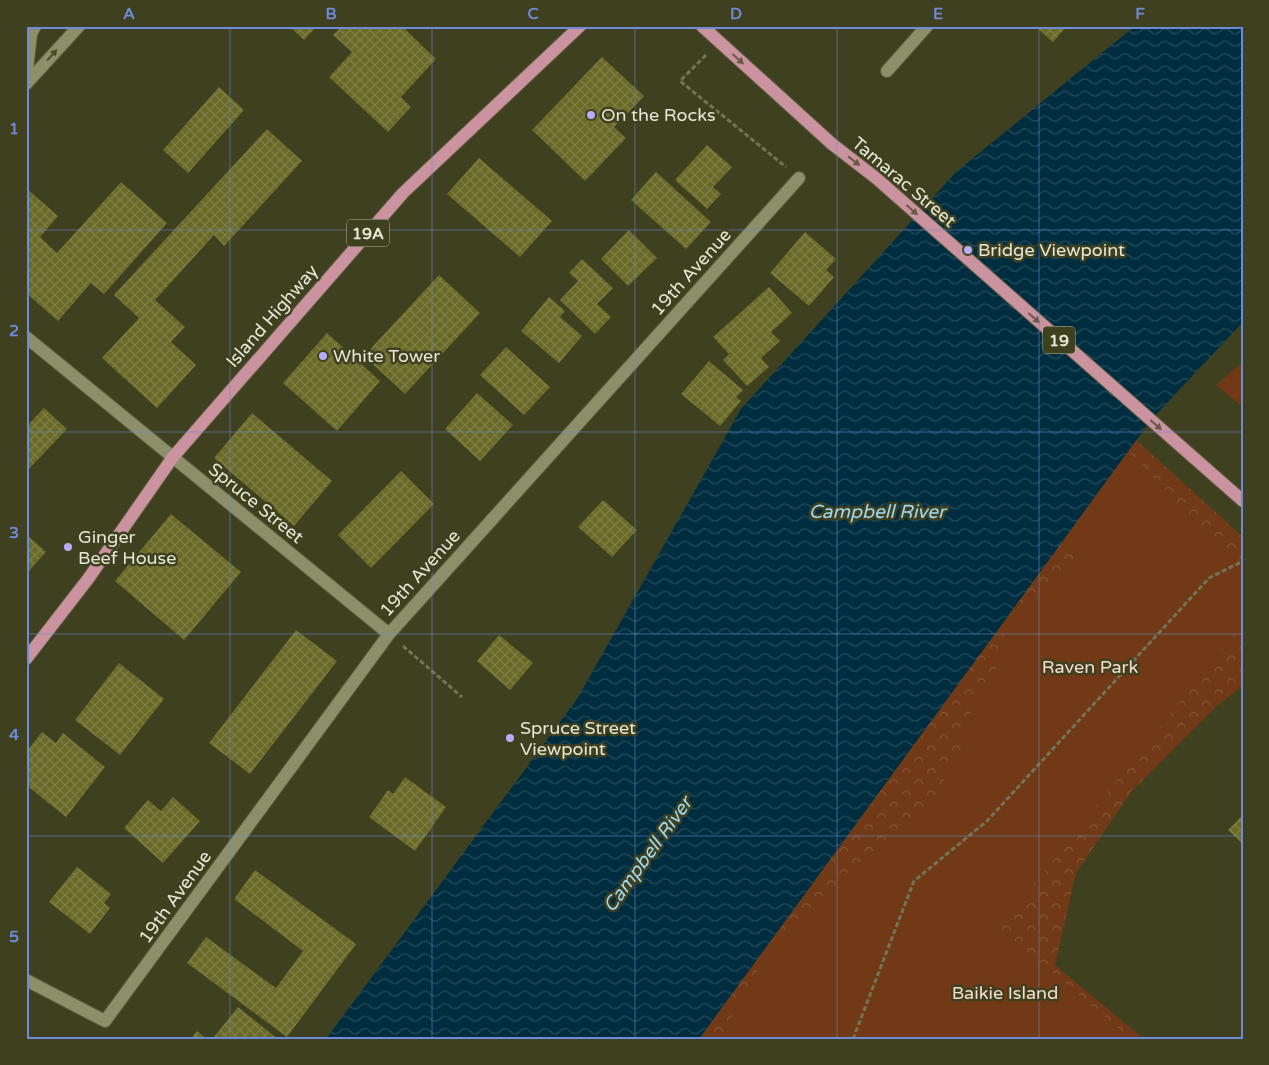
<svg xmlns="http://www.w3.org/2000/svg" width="1269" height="1065" font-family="'Varela Round',sans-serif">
<defs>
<pattern id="forest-crowns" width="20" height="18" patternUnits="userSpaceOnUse" patternTransform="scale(1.25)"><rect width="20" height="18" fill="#713916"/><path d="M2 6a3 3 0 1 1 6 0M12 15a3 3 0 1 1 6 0" fill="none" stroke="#855637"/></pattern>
<pattern id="water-waves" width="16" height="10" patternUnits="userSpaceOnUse" patternTransform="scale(1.25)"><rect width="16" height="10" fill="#002e40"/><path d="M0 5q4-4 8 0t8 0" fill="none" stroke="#254c5b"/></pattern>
<pattern id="building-cross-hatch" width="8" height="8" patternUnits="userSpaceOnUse" patternTransform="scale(1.25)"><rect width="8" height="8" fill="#696928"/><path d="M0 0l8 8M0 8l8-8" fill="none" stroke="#7e7e46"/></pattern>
</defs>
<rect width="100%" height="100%" fill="#3f401f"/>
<path fill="url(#forest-crowns)" d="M 1136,440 L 1243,537 L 1243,686 L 1219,704 L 1131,792 L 1076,873 L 1055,965 L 1144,1039 L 699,1039 Z"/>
<path fill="#713916" d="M 1243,362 L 1243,407 L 1216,385 Z
M 1128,451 L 1243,570 L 1243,629 L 1232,636 L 999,928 L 1131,1039 L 723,1039 L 739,1001 L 756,973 L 781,942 L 848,872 L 875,849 L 892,841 L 913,824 L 929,807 L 960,753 L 969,717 L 976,703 L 984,697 L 994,682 L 1001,641 L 1010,621 L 1028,600 L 1042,588 L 1070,571 L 1074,564 L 1073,557 L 1065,541 L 1067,527 Z"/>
<path fill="url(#water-waves)" d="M 1135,26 L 1243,26 L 1243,322 L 1151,420 L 699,1039 L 326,1039 L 577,699 L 741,409 L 956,172 Z"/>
<path fill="url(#building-cross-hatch)" d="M 289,26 L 317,26 L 304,40 Z
M 342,26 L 402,26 L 436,59 L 401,97 L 411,107 L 388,132 L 329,77 L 352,52 L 333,35 Z
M 1035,26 L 1067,26 L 1053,42 Z
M 602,57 L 644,96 L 614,127 L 626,138 L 585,181 L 532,130 Z
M 219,87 L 244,110 L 188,173 L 163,150 Z
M 267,129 L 302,161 L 224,246 L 214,235 L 155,300 L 185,327 L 171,342 L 196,365 L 157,408 L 102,358 L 139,318 L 114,295 Z
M 707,145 L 732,167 L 713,187 L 721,194 L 707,209 L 675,180 Z
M 479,158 L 552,221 L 520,257 L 447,194 Z
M 656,172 L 711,222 L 686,249 L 631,200 Z
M 121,182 L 167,223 L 104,294 L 91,283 L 58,321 L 26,293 L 26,188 L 58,216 L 40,237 L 57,253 Z
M 629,230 L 657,258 L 628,286 L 601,259 Z
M 805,232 L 836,259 L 826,270 L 834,277 L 809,306 L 770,273 Z
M 582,259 L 613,288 L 597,304 L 611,317 L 595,334 L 560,300 L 578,281 L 569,273 Z
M 439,275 L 480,313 L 405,394 L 364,356 Z
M 769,287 L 792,313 L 771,332 L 780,341 L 761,358 L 769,367 L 747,386 L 723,360 L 729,354 L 713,337 Z
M 549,297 L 565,311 L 560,317 L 582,336 L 559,363 L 521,331 Z
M 327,333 L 380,381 L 337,431 L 283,383 Z
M 506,347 L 550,387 L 524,415 L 480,375 Z
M 709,361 L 743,390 L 736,397 L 741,401 L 720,426 L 681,394 Z
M 477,393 L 513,425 L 480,461 L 445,429 Z
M 44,408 L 67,429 L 26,472 L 26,427 Z
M 252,413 L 332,481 L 294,526 L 214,458 Z
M 401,471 L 434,504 L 371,568 L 338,535 Z
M 603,500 L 637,530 L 612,557 L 578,527 Z
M 171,514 L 241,572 L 184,640 L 115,581 Z
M 26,534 L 46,552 L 26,574 Z
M 296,630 L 337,661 L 250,774 L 209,743 Z
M 499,635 L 533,663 L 510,690 L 477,661 Z
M 119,663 L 164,699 L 120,755 L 75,720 Z
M 42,732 L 56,743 L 63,733 L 105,767 L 66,817 L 26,785 L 26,752 Z
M 405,777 L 446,807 L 415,851 L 369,817 L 388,790 L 393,794 Z
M 173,797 L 200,821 L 163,863 L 124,828 L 148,800 L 161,811 Z
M 1243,815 L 1243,844 L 1228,830 Z
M 77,867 L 111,894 L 104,903 L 110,908 L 90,934 L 49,902 Z
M 255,870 L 356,944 L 287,1037 L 187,963 L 206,937 L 276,988 L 303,951 L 234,899 Z
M 238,1007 L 278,1039 L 217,1039 L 214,1037 Z
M 197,1031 L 207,1039 L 191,1039 Z"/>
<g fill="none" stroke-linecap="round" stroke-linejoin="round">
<g stroke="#5c5c3e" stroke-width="14">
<path id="minor" d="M 887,71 L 927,26
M 26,79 L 31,34 L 35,26
M 26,84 L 79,26
M 26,337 L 389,634
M 26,980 L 105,1021 L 389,634 L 799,178"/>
</g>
<g stroke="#5c5c3e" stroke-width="14">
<path id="primary" d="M 702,26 L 832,144 L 876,178 L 1243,501
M 26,659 L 88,579 L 173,457 L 403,193 L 580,26"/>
</g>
<path stroke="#737457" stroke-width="3" stroke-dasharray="5 2.5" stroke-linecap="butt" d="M 706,55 L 680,81 L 786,167
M 403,646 L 462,697
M 853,1039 L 914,881 L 987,821 L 1209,578 L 1243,561"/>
<use href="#minor" stroke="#8d8f6a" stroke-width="12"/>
<use href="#primary" stroke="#ca939f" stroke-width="12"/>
</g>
<defs><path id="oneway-solid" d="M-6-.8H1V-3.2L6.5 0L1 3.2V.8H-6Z" transform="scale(1.25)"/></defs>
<use fill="#4b4c2a" href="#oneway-solid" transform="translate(52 55) rotate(-48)"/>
<g fill="#695945">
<use href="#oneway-solid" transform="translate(738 59) rotate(42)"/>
<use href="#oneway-solid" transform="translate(854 161) rotate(38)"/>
<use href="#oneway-solid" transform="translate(912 210) rotate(41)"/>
<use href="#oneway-solid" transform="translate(1034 318) rotate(41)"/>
<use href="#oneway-solid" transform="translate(1156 425) rotate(41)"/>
</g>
<path fill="none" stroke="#6d8bd6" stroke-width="1" stroke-opacity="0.55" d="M 230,26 L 230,1039M 432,26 L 432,1039M 635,26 L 635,1039M 837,26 L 837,1039M 1039,26 L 1039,1039M 26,230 L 1243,230M 26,432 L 1243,432M 26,634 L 1243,634M 26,836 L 1243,836"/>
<g fill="#b6acf8" stroke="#3f401f" stroke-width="2">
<circle cx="591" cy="115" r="5"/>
<circle cx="968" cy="250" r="5"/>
<circle cx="323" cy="356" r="5"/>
<circle cx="68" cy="547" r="5"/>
<circle cx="510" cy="738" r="5"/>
</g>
<g text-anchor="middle" stroke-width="5" stroke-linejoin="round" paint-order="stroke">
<g fill="#3f401f" stroke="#b4b59e" stroke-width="1">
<rect x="347" y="219.5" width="42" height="27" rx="4"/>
<rect x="1043" y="326.5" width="32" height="27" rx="4"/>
</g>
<g font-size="16" font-weight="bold" fill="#e6e7d4">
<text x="368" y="239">19A</text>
<text x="1059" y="346">19</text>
</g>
<g font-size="18" fill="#e6e7d4" stroke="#3f401f" text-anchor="start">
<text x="601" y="121">On the Rocks</text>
<text x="978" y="256">Bridge Viewpoint</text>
<text x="333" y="362">White Tower</text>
<text x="78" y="543">Ginger<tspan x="78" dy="21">Beef House</tspan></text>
<text x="520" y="734">Spruce Street<tspan x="520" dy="21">Viewpoint</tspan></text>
</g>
<g font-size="18" fill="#e6e7d4" stroke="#3f401f">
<text transform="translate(904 182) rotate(40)" y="6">Tamarac Street</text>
<text transform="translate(691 272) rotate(-48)" y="6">19th Avenue</text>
<text transform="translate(272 316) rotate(-49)" y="6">Island Highway</text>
<text transform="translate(256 503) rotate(39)" y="6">Spruce Street</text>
<text transform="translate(420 573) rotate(-48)" y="6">19th Avenue</text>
<text transform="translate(175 897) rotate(-54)" y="6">19th Avenue</text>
</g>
<g font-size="18" fill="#f6dcce" stroke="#3f401f">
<text x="1090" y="673">Raven Park</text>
<text x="1005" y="999">Baikie Island</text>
</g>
<g font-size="19" font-style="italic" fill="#9fd8f3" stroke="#3f401f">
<text x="877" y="518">Campbell River</text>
<text transform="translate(647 854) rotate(-54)" y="7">Campbell River</text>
</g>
</g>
<rect width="1269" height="1065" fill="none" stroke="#3f401f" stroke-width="55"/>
<rect x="28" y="28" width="1214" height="1010" fill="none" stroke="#6d8bd6" stroke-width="2"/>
<g font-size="16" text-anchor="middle" font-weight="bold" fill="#6d8bd6">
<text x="129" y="19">A</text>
<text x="331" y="19">B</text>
<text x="533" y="19">C</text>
<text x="736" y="19">D</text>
<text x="938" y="19">E</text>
<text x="1140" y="19">F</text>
<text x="14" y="134">1</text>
<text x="14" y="336">2</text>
<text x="14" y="538">3</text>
<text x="14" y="740">4</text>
<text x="14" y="942">5</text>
</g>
</svg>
